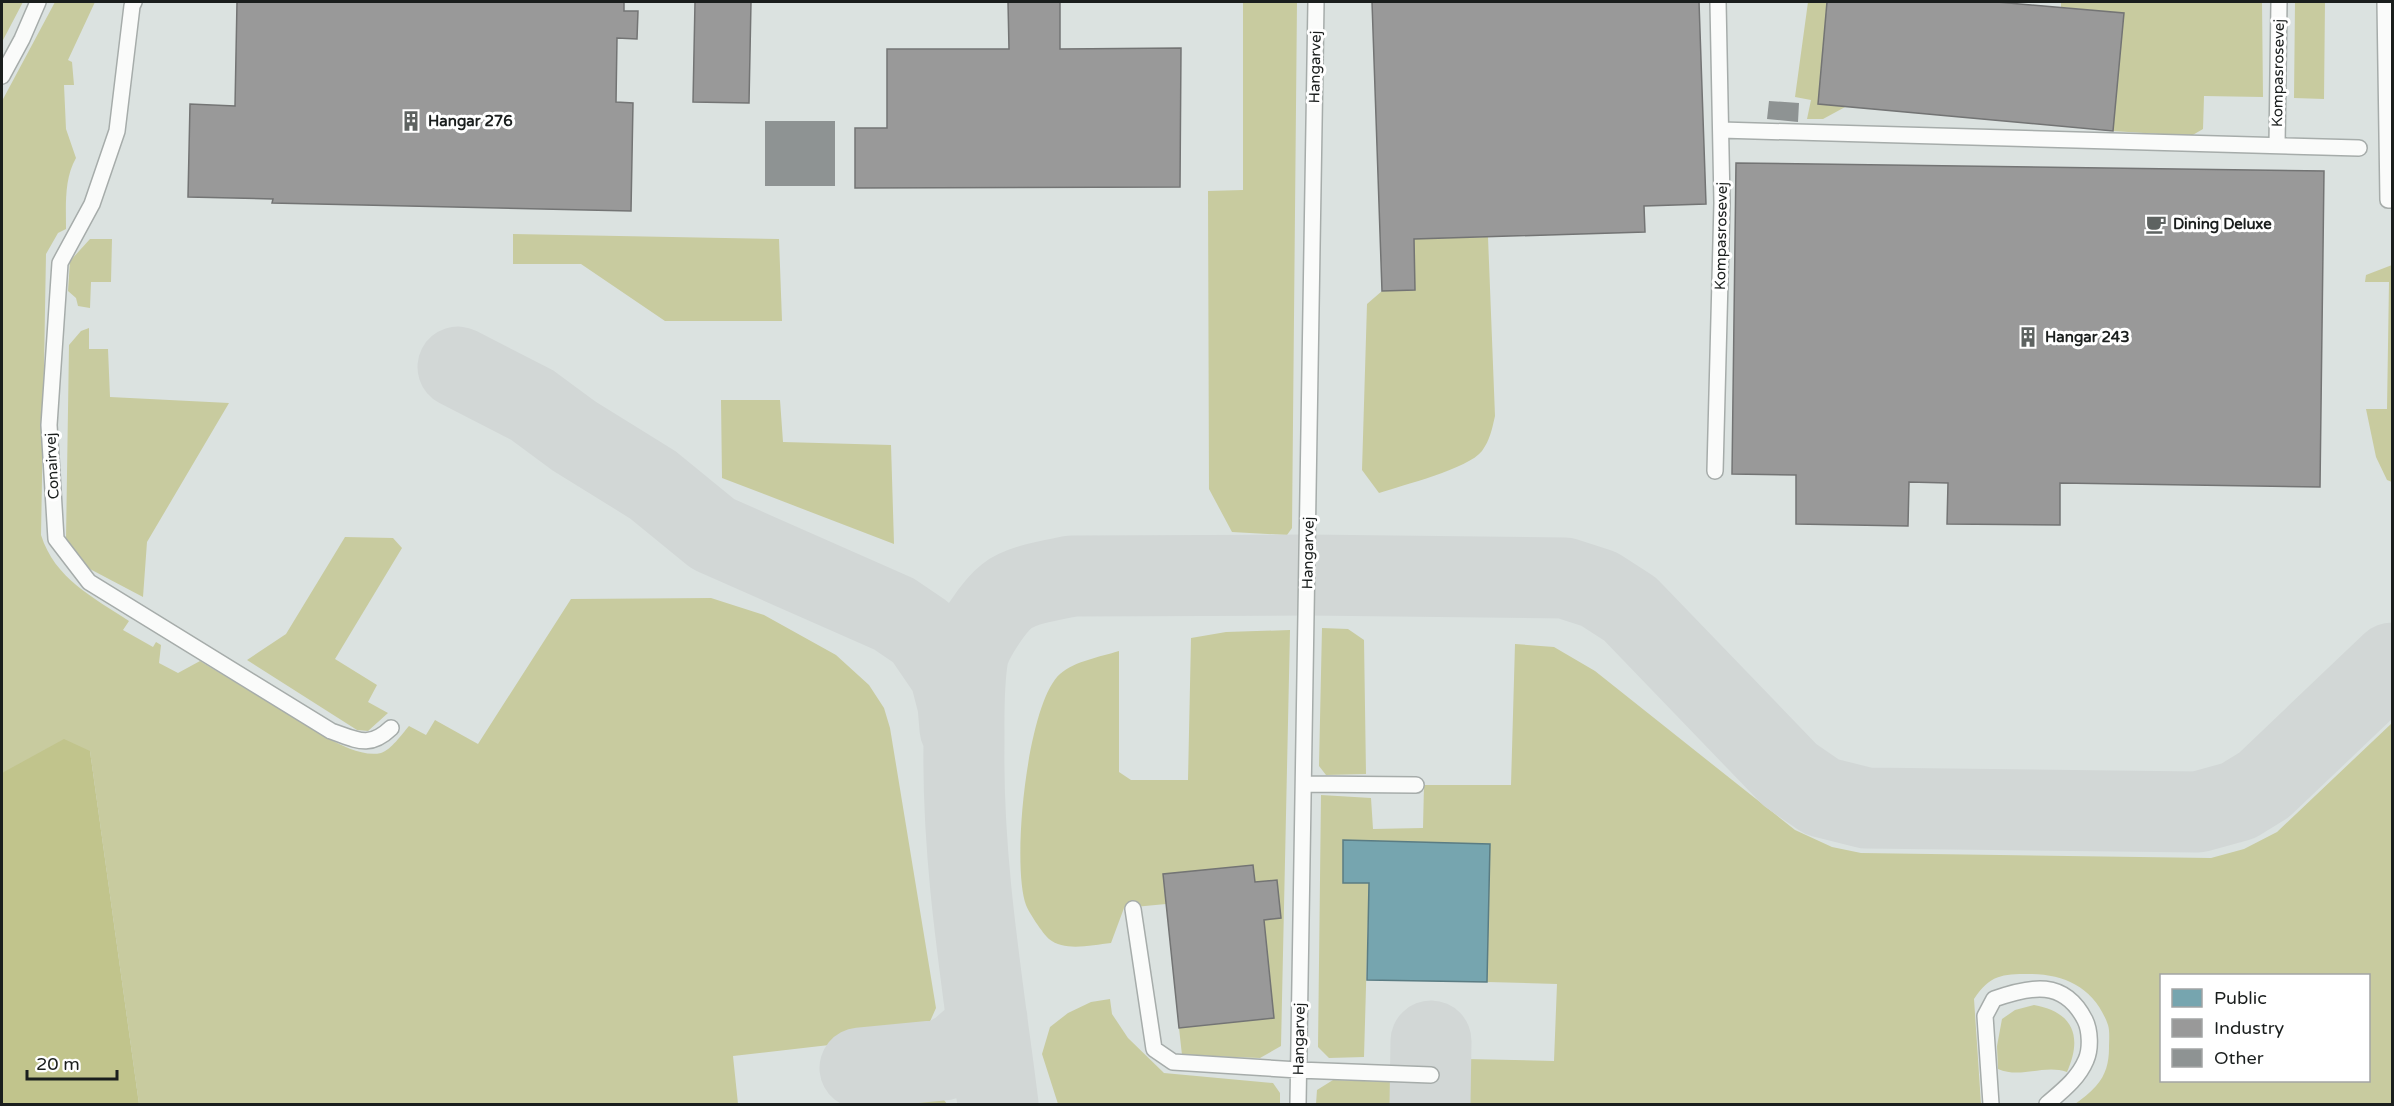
<svg xmlns="http://www.w3.org/2000/svg" width="2394" height="1106" font-family="'Varela Round',sans-serif">
<rect width="100%" height="100%" fill="#dbe2e0"/>
<path fill="#c8cb9f" fill-rule="evenodd" d="M 2,2 L 23,2 L 2,42 Z
M 55,2 L 95,2 L 68,60 L 72,62 L 74,85 L 64,85 L 66,129 L 76,158 C 64,179 66,205 66,229 L 58,233 L 46,254 L 41,535 C 55,579 93,597 129,621 L 123,630 L 153,647 L 156,642 L 161,645 L 159,663 L 178,673 L 200,661 L 329,739 C 343,746 364,757 381,753 C 391,750 402,734 409,726 L 426,735 L 435,720 L 478,744 L 571,599 L 711,598 L 764,615 L 836,655 L 869,685 L 884,708 L 890,728 L 936,1008 L 928,1026 L 916,1035 L 733,1056 L 738,1104 L 139,1104 L 90,751 L 2,773 L 2,101 Z
M 1243,2 L 1297,2 L 1292,528 L 1287,535 L 1232,532 L 1209,489 L 1208,191 L 1243,190 Z
M 1808,2 L 1827,2 L 1818,104 L 1847,106 L 1823,119 L 1807,119 L 1811,100 L 1795,97 Z
M 2061,2 L 2262,2 L 2263,97 L 2204,96 L 2203,129 L 2191,136 L 2113,131 L 2123,13 L 2061,7 Z
M 2295,2 L 2325,2 L 2324,99 L 2294,98 Z
M 513,234 L 779,239 L 782,321 L 665,321 L 581,264 L 513,264 Z
M 1488,237 L 1495,416 C 1492,429 1490,440 1482,451 C 1468,469 1403,485 1379,493 L 1362,470 L 1367,304 L 1382,291 L 1415,290 L 1414,239 Z
M 90,239 L 112,239 L 111,282 L 91,282 L 90,308 L 78,306 L 76,298 L 68,291 L 70,261 Z
M 2392,265 L 2392,482 L 2387,480 L 2376,457 L 2366,409 L 2387,409 L 2389,282 L 2365,282 L 2366,275 Z
M 89,328 L 89,349 L 108,349 L 110,397 L 229,403 L 147,542 L 143,597 L 88,568 L 66,539 L 69,345 L 81,331 Z
M 721,400 L 780,400 L 783,442 L 891,445 L 894,544 L 722,478 Z
M 345,537 L 393,538 L 402,548 L 335,659 L 377,685 L 368,702 L 388,713 L 368,731 L 357,730 L 247,660 L 286,634 Z
M 1322,628 L 1348,629 L 1364,640 L 1366,774 L 1326,775 L 1319,766 Z
M 1290,630 L 1281,1046 L 1260,1058 L 1182,1055 L 1179,1028 L 1274,1018 L 1264,920 L 1281,918 L 1277,880 L 1255,882 L 1163,874 L 1166,904 L 1124,908 L 1111,943 C 1091,945 1065,952 1049,939 C 1043,934 1028,911 1026,905 C 1011,864 1027,703 1060,674 C 1075,661 1100,657 1119,651 L 1119,772 L 1131,780 L 1188,780 L 1191,638 L 1226,632 Z
M 1515,644 L 1554,647 L 1595,671 L 1795,830 L 1832,847 L 1861,853 L 2211,858 L 2244,849 L 2277,832 L 2392,723 L 2392,1104 L 2075,1104 C 2082,1099 2090,1093 2096,1086 C 2106,1075 2109,1062 2109,1048 C 2109,1041 2110,1031 2108,1025 C 2095,988 2065,974 2029,974 C 2002,974 1990,975 1974,999 L 1981,1104 L 1466,1104 L 1465,1059 L 1554,1061 L 1557,984 L 1487,982 L 1489,844 L 1343,840 L 1343,883 L 1369,883 L 1364,1057 L 1329,1058 L 1318,1047 L 1321,795 L 1371,798 L 1373,829 L 1423,828 L 1424,785 L 1511,785 ZM 2162,976 L 2368,976 L 2368,1080 L 2162,1080 Z
M 1110,999 L 1112,1014 L 1128,1038 L 1164,1073 L 1273,1083 L 1280,1093 L 1280,1104 L 1058,1104 L 1042,1054 L 1050,1027 L 1068,1013 L 1091,1002 Z
M 2034,1005 C 2073,1012 2083,1036 2067,1072 C 2044,1064 2021,1079 1998,1069 L 1997,1046 L 2002,1019 L 2015,1010 Z
M 1333,1080 L 1394,1082 L 1394,1104 L 1316,1104 L 1317,1090 Z
M 912,1085 C 926,1087 939,1091 947,1104 L 872,1104 L 884,1089 Z"/>
<path fill="#c1c48c" d="M 64,739 L 90,751 L 139,1104 L 2,1104 L 2,773 Z"/>
<path fill="#76a5af" stroke="#5a7c83" stroke-width="1.5" d="M 1343,840 L 1490,844 L 1487,982 L 1367,980 L 1369,883 L 1343,883 Z"/>
<path fill="#999" stroke="#737474" stroke-width="1.5" d="M 237,2 L 624,2 L 624,11 L 638,11 L 637,39 L 617,38 L 616,102 L 633,103 L 631,211 L 272,203 L 273,199 L 188,197 L 190,104 L 235,106 Z
M 695,2 L 751,2 L 749,103 L 693,102 Z
M 1008,2 L 1060,2 L 1060,49 L 1181,48 L 1180,187 L 855,188 L 855,128 L 887,128 L 887,49 L 1009,49 Z
M 1372,2 L 1699,2 L 1706,204 L 1644,206 L 1645,232 L 1414,239 L 1415,290 L 1382,291 Z
M 1827,2 L 1997,2 L 2124,13 L 2113,131 L 1818,104 Z
M 1736,163 L 2324,171 L 2320,487 L 2060,483 L 2060,525 L 1947,524 L 1948,483 L 1909,482 L 1908,526 L 1796,524 L 1796,475 L 1732,474 Z
M 1253,865 L 1255,882 L 1277,880 L 1281,918 L 1264,920 L 1274,1018 L 1179,1028 L 1163,874 Z"/>
<g fill="none" stroke-linecap="round" stroke-linejoin="round">
<path stroke="#d2d7d6" stroke-width="81" d="M 458,367 L 532,405 L 574,436 L 653,485 L 713,534 L 894,614 L 922,633 L 950,674 L 958,705 L 960,729
M 860,1068 L 943,1060 L 959,1051 L 975,1037 L 987,1019
M 998,1104 C 983,984 962,865 964,743 C 964,715 963,684 968,656 C 971,640 994,606 1007,596 C 1022,584 1053,580 1072,576 L 1308,575 L 1565,578 L 1599,589 L 1630,609 L 1790,775 L 1822,797 L 1866,808 L 2198,812 L 2238,801 L 2264,785 L 2392,663
M 1430,1104 L 1431,1041"/>
</g>
<path fill="#8e9393" d="M 1769,101 L 1799,103 L 1798,122 L 1767,119 Z
M 765,121 L 835,121 L 835,186 L 765,186 Z"/>
<g fill="none" stroke-linecap="round" stroke-linejoin="round">
<g stroke="#a6acaa" stroke-width="18">
<path id="service" d="M 134,2 L 132,6 L 117,131 L 92,204 L 60,263 L 49,425 L 56,539 L 89,582 L 331,731 C 357,740 369,749 391,728
M 2385,2 L 2388,200 L 2392,200
M 2,76 L 22,39 L 38,2
M 1721,130 L 2359,148
M 2277,145 L 2279,2
M 1715,471 L 1722,203 L 1718,2
M 1304,784 L 1416,785
M 1133,909 L 1154,1049 L 1173,1062 L 1298,1070 L 1431,1075
M 1298,1104 L 1316,2
M 1991,1104 L 1985,1016 L 1994,999 C 2031,986 2064,979 2085,1020 C 2090,1030 2091,1049 2086,1060 C 2078,1079 2062,1091 2047,1104"/>
</g>
<use href="#service" stroke="#fafbfa" stroke-width="15"/>
</g>
<defs>
<g id="building-bare" transform="scale(1.62)"><path d="M-4-6H4V6H1V3H-1V6H-4ZM-2.5-4.3h1.7v1.8h-1.7ZM.8-4.3h1.7v1.8H.8ZM-2.5-1h1.7V.8h-1.7ZM.8-1h1.7V.8H.8Z" fill="#5e6361" stroke="#fff" stroke-width="2.5" paint-order="stroke"/></g>
<g id="cafe-bare" transform="scale(1.62)"><path d="M-5.5-4.5H6V0H3Q3 3.5 0 3.5H-2.5Q-5.5 3.5-5.5 0ZM3-3.2v2h1.7v-2ZM-6 4.5H4V6H-6Z" fill="#5e6361" stroke="#fff" stroke-width="2.5" paint-order="stroke"/></g>
</defs>
<g fill-rule="evenodd">
<use href="#building-bare" x="411" y="121"/>
<use href="#cafe-bare" x="2156" y="224"/>
<use href="#building-bare" x="2028" y="337"/>
</g>
<g text-anchor="middle" stroke-width="6" stroke-linejoin="round" paint-order="stroke">
<g font-size="15" fill="#1a1e1d" stroke="#fff">
<text transform="translate(1315 67) rotate(-89)" y="5">Hangarvej</text>
<text transform="translate(2278 73) rotate(-89)" y="5">Kompasrosevej</text>
<text transform="translate(1721 236) rotate(-89)" y="5">Kompasrosevej</text>
<text transform="translate(52 466) rotate(-93)" y="5">Conairvej</text>
<text transform="translate(1308 553) rotate(-89)" y="5">Hangarvej</text>
<text transform="translate(1299 1039) rotate(-89)" y="5">Hangarvej</text>
</g>
<g font-size="15" font-weight="bold" fill="#1a1e1d" stroke="#fff" text-anchor="start">
<text x="428" y="126">Hangar 276</text>
<text x="2173" y="229">Dining Deluxe</text>
<text x="2045" y="342">Hangar 243</text>
</g>
</g>
<rect width="2394" height="1106" fill="none" stroke="#1a1e1d" stroke-width="6"/>
<rect x="2160" y="974" width="210" height="108" fill="#ffffff" stroke="#a3a5a5" stroke-width="1.5"/>
<rect x="2172" y="989" width="30" height="18" fill="#76a5af" stroke="#a3a5a5" stroke-width="1.5"/>
<text x="2214" y="1004" font-size="18" fill="#1a1e1d">Public</text>
<rect x="2172" y="1019" width="30" height="18" fill="#999999" stroke="#a3a5a5" stroke-width="1.5"/>
<text x="2214" y="1034" font-size="18" fill="#1a1e1d">Industry</text>
<rect x="2172" y="1049" width="30" height="18" fill="#8e9393" stroke="#a3a5a5" stroke-width="1.5"/>
<text x="2214" y="1064" font-size="18" fill="#1a1e1d">Other</text>
<path d="M27 1070v9h90v-9" fill="none" stroke="#1a1e1d" stroke-width="3"/>
<text x="36" y="1070" font-size="18" fill="#1a1e1d" stroke="#ffffff" stroke-width="4.5" paint-order="stroke">20 m</text>
</svg>
